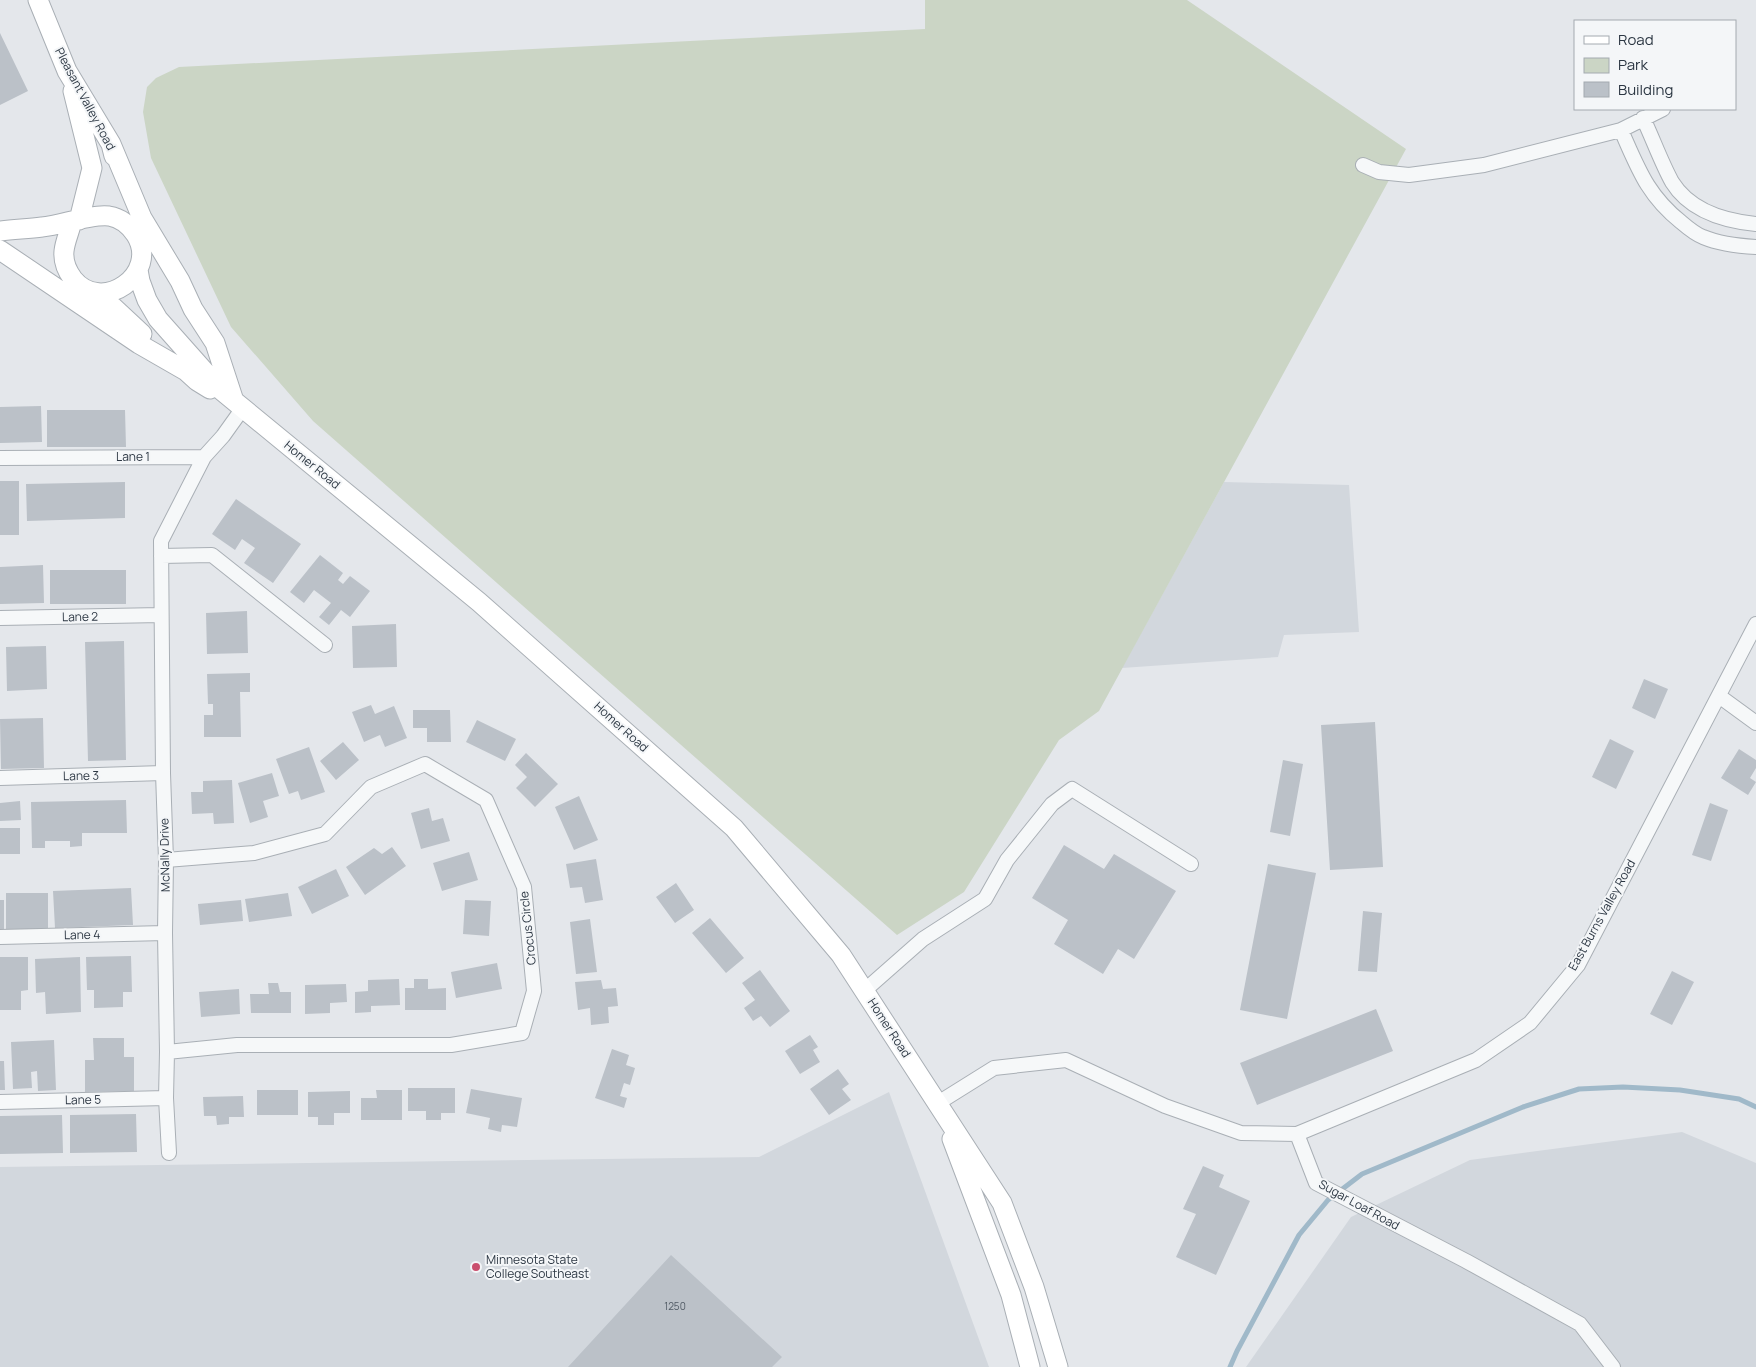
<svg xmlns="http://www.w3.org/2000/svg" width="1756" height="1367" font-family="Manrope,sans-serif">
<rect width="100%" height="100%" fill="#e4e7eb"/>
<path fill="#d2d7dd" d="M 1224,482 L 1349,485 L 1359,632 L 1284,635 L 1278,657 L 1122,668 Z
M 889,1092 L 989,1367 L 0,1367 L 0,1167 L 759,1157 Z
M 1682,1132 L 1756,1163 L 1756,1367 L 1246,1367 L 1351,1217 L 1470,1160 Z"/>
<path fill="#cbd5c5" d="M 925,0 L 1187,0 L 1406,149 L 1099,711 L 1059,740 L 964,892 L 897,935 L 313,421 L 231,327 L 151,158 L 143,112 L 147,87 L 156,78 L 179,67 L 925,29 Z"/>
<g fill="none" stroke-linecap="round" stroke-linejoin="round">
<path stroke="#a0b9c9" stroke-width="5" d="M 1230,1367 L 1237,1351 L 1299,1235 L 1328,1200 L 1362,1174 L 1523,1107 L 1579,1089 L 1623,1087 L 1680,1090 L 1739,1099 L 1756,1107"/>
</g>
<path fill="#bbc1c8" d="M 0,33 L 28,91 L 0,105 Z
M 41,406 L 42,442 L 0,443 L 0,407 Z
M 47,410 L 125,410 L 126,447 L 47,447 Z
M 0,481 L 19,481 L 19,535 L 0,535 Z
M 125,482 L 125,518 L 27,521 L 26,484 Z
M 236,499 L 301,544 L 273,583 L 244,563 L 255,548 L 242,539 L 235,550 L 212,534 Z
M 320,555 L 343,573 L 338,580 L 343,584 L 350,576 L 370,591 L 350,617 L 341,610 L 329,625 L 319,617 L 331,603 L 314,590 L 304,603 L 290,592 Z
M 43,565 L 44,603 L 0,604 L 0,567 Z
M 50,570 L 126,570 L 126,604 L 50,604 Z
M 247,611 L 248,653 L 207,654 L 206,613 Z
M 396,624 L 397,667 L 353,668 L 352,626 Z
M 124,641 L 126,760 L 88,761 L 85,642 Z
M 46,646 L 47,689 L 7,691 L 6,647 Z
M 250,673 L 250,692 L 240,692 L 241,737 L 204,737 L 204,715 L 213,715 L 213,704 L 208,704 L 207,674 Z
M 1644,679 L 1668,689 L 1655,719 L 1632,708 Z
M 371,705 L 375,714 L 394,706 L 407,738 L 385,747 L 380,735 L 364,742 L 352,712 Z
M 413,710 L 450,710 L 451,742 L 427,742 L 427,728 L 413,728 Z
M 43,718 L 44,768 L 1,769 L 0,719 Z
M 477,720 L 516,739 L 505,761 L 466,742 Z
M 1375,722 L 1383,867 L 1330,870 L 1321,725 Z
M 1610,739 L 1634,751 L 1616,789 L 1592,777 Z
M 343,742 L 359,760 L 336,780 L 320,761 Z
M 309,747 L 325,792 L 301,800 L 298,791 L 289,794 L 276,759 Z
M 1739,749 L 1756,760 L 1756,768 L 1750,778 L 1756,782 L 1748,795 L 1721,778 Z
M 526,753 L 558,784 L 535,807 L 516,788 L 527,777 L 515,765 Z
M 1283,760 L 1303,764 L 1290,836 L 1270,832 Z
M 272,773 L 279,796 L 263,801 L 268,817 L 250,823 L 238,783 Z
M 232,780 L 234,823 L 214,824 L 213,813 L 192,814 L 191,792 L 203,792 L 203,781 Z
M 579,796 L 598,840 L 574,850 L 555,807 Z
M 126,800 L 127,833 L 82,833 L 82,846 L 70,847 L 70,841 L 45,841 L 45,848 L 32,848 L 31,802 Z
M 20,801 L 21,820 L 0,821 L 0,803 Z
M 1710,803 L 1728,810 L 1711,861 L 1692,855 Z
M 429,808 L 432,821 L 443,818 L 450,841 L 421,849 L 411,813 Z
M 0,828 L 20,828 L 20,854 L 0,854 Z
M 1064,845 L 1104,869 L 1114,854 L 1176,891 L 1134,959 L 1118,949 L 1103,974 L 1054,944 L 1068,920 L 1032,898 Z
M 392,847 L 406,866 L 365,895 L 346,867 L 374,848 L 382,854 Z
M 469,852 L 478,880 L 442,891 L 433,863 Z
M 596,859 L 603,900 L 585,903 L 582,887 L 570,888 L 566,864 Z
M 1268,864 L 1316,873 L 1287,1019 L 1240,1010 Z
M 336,869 L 349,896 L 312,914 L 298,887 Z
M 676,883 L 694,910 L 675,923 L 656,897 Z
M 131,888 L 133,925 L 55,928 L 53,891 Z
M 6,893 L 48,893 L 48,929 L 6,929 Z
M 288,893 L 292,916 L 249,922 L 245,899 Z
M 0,900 L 4,900 L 4,932 L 0,932 Z
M 241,900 L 243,921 L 200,925 L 198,904 Z
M 465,900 L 491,901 L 489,936 L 463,934 Z
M 1363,911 L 1382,913 L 1377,972 L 1358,971 Z
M 710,918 L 744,958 L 726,973 L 692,933 Z
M 590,919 L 597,972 L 576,974 L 570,922 Z
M 131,956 L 132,992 L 123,992 L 123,1007 L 94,1008 L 94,990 L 87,990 L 86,957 Z
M 0,957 L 28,957 L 28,990 L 21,991 L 21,1010 L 0,1010 Z
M 80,957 L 81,1012 L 46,1014 L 45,992 L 36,993 L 35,959 Z
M 497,963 L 502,989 L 456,998 L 451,972 Z
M 760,970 L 790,1011 L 770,1027 L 761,1016 L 753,1021 L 744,1008 L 755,1000 L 742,983 Z
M 1672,971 L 1694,982 L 1672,1025 L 1650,1014 Z
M 399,979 L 400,1005 L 371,1006 L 371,1012 L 355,1013 L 355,992 L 368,991 L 368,980 Z
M 414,979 L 428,979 L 428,989 L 446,988 L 446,1010 L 405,1010 L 405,988 L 414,988 Z
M 601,980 L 603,989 L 616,988 L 618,1006 L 608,1007 L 609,1023 L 591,1025 L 590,1008 L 578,1010 L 575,982 Z
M 268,983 L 278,983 L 280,992 L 291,992 L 291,1013 L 251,1013 L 250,994 L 269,994 Z
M 346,984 L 347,1002 L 330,1003 L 330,1013 L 305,1014 L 305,985 Z
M 239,989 L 240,1014 L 201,1017 L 199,992 Z
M 1376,1009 L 1393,1051 L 1257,1105 L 1240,1063 Z
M 810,1035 L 818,1047 L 813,1050 L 820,1062 L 800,1074 L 785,1051 Z
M 93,1038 L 124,1038 L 124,1057 L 134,1057 L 134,1091 L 85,1092 L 85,1060 L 94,1060 Z
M 54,1040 L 56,1090 L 38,1091 L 37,1071 L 31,1072 L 32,1088 L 13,1089 L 11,1042 Z
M 612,1049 L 629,1055 L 626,1065 L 635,1068 L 630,1085 L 624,1083 L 620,1096 L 627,1098 L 624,1108 L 595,1098 Z
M 0,1061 L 4,1061 L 5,1090 L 0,1090 Z
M 838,1069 L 849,1084 L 842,1089 L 851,1100 L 829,1115 L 810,1089 Z
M 408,1088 L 455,1088 L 455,1113 L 441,1113 L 441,1120 L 426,1120 L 426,1111 L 408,1111 Z
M 471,1089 L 522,1098 L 517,1127 L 502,1125 L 501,1132 L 488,1129 L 490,1118 L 466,1113 Z
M 257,1090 L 298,1090 L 298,1115 L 257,1115 Z
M 376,1090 L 402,1090 L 402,1120 L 361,1120 L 361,1098 L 377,1098 Z
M 350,1091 L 350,1113 L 334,1113 L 334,1125 L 318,1125 L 318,1117 L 308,1117 L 308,1092 Z
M 243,1096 L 244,1117 L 229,1117 L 229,1124 L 217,1125 L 216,1116 L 204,1116 L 203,1097 Z
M 136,1114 L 137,1152 L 70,1153 L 70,1115 Z
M 62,1115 L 63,1153 L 0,1154 L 0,1116 Z
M 1203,1166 L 1224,1175 L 1219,1187 L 1250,1201 L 1216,1275 L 1176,1257 L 1196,1214 L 1183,1209 Z
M 671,1255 L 782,1357 L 772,1367 L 568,1367 Z"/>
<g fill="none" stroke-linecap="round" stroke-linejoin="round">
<g stroke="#a9afb5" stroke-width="16">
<path id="street" d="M 1643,118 C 1653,139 1661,162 1672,182 C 1690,211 1725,221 1756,224
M 1621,130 C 1638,168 1647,195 1681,222 C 1688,228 1695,234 1703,237 C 1720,244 1738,246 1756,247
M 1363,165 L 1379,172 L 1409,175 L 1484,165 L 1621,130 L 1663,109
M 0,458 L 204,457 L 223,436 L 243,408
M 161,556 L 212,555 L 325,645
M 0,618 L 161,615
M 1719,696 L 1756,723
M 0,778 L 163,773
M 166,860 L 254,853 L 325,834 L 371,787 L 425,764 L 486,800 L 524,887 L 534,991 L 522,1033 L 451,1045 L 237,1045 L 167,1052
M 0,937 L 165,933
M 864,991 L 923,939 L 985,899 L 1007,860 L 1052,804 L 1072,789 L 1191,864
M 0,1102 L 166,1098
M 938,1103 L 994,1068 L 1066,1060 L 1165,1106 L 1241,1133 L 1297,1134 L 1316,1183 L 1466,1261 L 1580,1324 L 1613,1367
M 1297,1134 L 1476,1060 L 1530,1023 L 1578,965 L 1756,624
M 169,1153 L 166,1098 L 167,1052 L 165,933 L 166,860 L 163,773 L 161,541 L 204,457"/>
</g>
<g stroke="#a9afb5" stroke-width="21">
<path id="secondary" d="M 38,0 L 67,71 L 111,144 L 114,156
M 73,91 L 92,168 L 79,220
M 111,144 L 142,218 L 180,281 L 193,309 L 215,343 L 233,398
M 0,231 C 14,229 28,229 42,227 C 62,225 90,214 109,216 C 121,218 130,226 136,235 C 160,274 102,315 73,279 C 67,271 63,261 64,251 C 65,241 70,231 72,221
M 0,250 L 139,344 L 186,371 L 197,381 L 210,389
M 138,270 L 140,281 L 147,300 L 158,319 L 222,391 L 479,602 L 734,828 L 841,955 L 1002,1203 L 1034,1287 L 1058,1367
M 98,293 L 142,334
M 952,1139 L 1011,1295 L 1030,1367"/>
</g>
<use href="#street" stroke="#f6f8f9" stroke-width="14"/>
<use href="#secondary" stroke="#fff" stroke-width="19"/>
</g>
<circle fill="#ca4f6e" stroke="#f4f6f8" stroke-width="2" cx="476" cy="1267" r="5"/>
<g text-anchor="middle" stroke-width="4" stroke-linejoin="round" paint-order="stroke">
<g font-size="10" fill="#505a64">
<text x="675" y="1310">1250</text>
</g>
<g font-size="12" fill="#2c3743" stroke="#f4f6f8">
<text transform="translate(85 99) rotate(62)" y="4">Pleasant Valley Road</text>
<text x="133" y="461">Lane 1</text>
<text transform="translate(312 465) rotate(39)" y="4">Homer Road</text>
<text transform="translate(80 617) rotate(-1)" y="4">Lane 2</text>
<text transform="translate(621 727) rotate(42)" y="4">Homer Road</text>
<text transform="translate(81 776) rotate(-1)" y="4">Lane 3</text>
<text transform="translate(165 855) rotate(-91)" y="4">McNally Drive</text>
<text transform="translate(1602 915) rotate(-61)" y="4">East Burns Valley Road</text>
<text transform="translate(528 928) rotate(-96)" y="4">Crocus Circle</text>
<text transform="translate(82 935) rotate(-1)" y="4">Lane 4</text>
<text transform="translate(889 1028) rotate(57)" y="4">Homer Road</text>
<text transform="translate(83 1100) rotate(-1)" y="4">Lane 5</text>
<text transform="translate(1359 1205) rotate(29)" y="4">Sugar Loaf Road</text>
</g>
<g font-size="12" fill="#2c3743" stroke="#f4f6f8" text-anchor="start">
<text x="486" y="1264">Minnesota State<tspan x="486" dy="14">College Southeast</tspan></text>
</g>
</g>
<rect x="1574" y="20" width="162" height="90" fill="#f4f6f8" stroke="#a4aab0"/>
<rect x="1584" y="36" width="25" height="8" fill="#ffffff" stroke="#a4aab0"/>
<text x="1618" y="45" font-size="15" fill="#2c3743">Road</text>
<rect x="1584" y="58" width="25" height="15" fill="#cbd5c5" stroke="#a4aab0"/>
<text x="1618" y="70" font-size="15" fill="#2c3743">Park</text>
<rect x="1584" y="82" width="25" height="15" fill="#bbc1c8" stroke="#a4aab0"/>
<text x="1618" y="95" font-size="15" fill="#2c3743">Building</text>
</svg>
